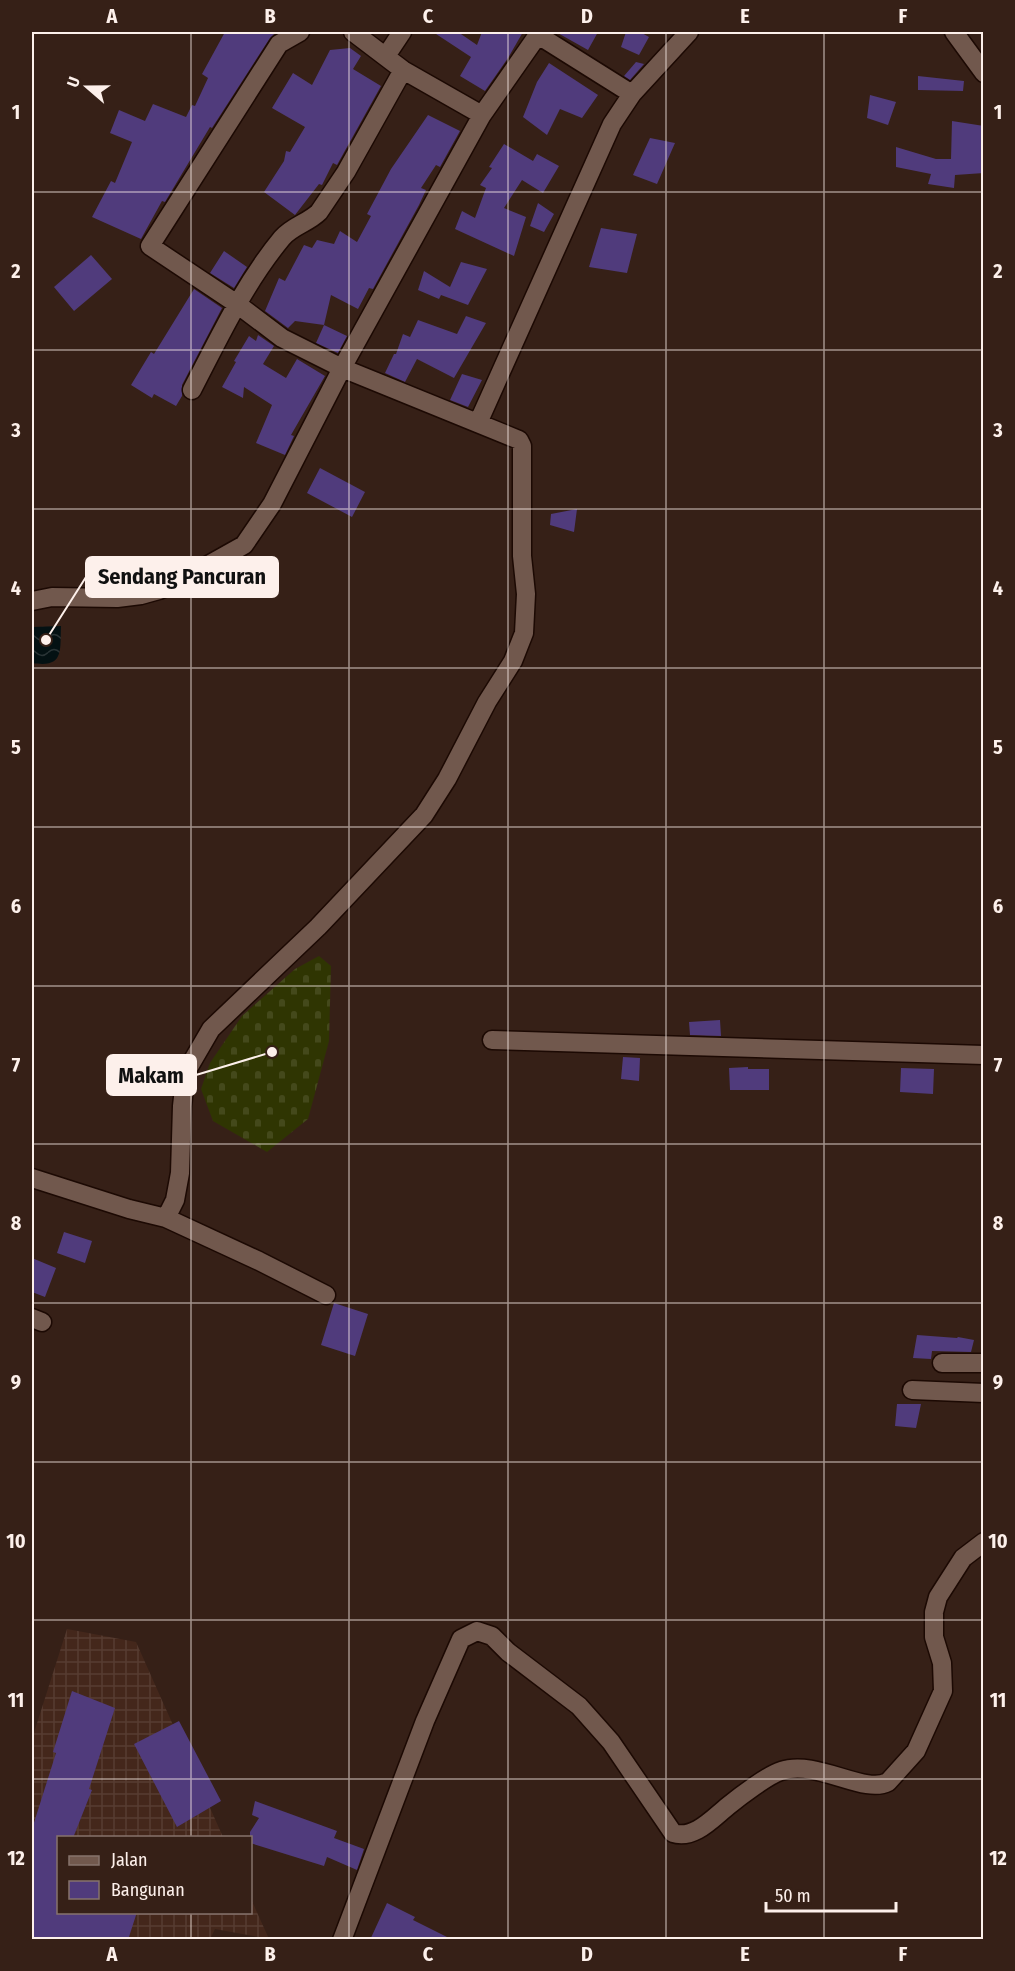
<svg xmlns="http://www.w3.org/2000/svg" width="1015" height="1971" font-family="'Fira Sans Condensed',sans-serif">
<defs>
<pattern id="industrial-grid" width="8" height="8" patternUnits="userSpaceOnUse" patternTransform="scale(1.5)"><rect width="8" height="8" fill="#44271b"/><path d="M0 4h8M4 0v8" fill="none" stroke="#573c31"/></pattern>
<pattern id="cemetery-stones" width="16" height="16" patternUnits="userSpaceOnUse" patternTransform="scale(1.5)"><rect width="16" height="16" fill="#2f3502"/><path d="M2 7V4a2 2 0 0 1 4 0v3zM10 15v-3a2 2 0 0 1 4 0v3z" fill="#44491b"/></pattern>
<pattern id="water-waves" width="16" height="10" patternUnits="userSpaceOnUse" patternTransform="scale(1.5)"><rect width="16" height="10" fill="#041113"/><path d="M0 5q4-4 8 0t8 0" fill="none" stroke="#2a3436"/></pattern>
</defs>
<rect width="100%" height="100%" fill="#362017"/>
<path fill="url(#industrial-grid)" d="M 67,1629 L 136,1642 L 223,1837 L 58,1838 L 58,1912 L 250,1912 L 251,1899 L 269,1939 L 215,1929 L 210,1939 L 32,1940 L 32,1739 Z"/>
<path fill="url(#cemetery-stones)" d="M 319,956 L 331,966 L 329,1041 L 308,1119 L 267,1152 L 213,1121 L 201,1089 L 210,1063 L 242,1016 L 295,969 Z"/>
<path fill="url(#water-waves)" d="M 61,626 C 60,652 64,668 32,663 L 32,627 Z"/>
<path fill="#503b7c" d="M 225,32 L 276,32 L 270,38 L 212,128 L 210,127 L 165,202 L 162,201 L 141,239 L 92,217 L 111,181 L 115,183 L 132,142 L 110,133 L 119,110 L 145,121 L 153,104 L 186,117 L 192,105 L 195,106 L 208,78 L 202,74 Z
M 433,32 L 458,32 L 477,45 L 482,32 L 523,32 L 508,58 L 485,91 L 460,76 L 471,57 Z
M 556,32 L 598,32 L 588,50 Z
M 626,32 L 640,32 L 649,37 L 639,55 L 621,47 Z
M 350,48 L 361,56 L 353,69 L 381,86 L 337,165 L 333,163 L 322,185 L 319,184 L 295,215 L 264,192 L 284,161 L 286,151 L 290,152 L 305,127 L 272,108 L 293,73 L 312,85 L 330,50 Z
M 636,62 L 644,64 L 630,80 L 624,76 Z
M 549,63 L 598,95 L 582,118 L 560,109 L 547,135 L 523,117 L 537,82 Z
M 918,76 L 964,81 L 963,91 L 918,90 Z
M 870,95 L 896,102 L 888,125 L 867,118 Z
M 428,115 L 460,131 L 440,167 L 436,165 L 421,188 L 426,190 L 419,205 L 373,289 L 369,288 L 358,309 L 331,295 L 324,325 L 295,321 L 288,328 L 265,311 L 279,278 L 285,281 L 304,245 L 312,248 L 317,240 L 334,244 L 340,231 L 357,242 L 371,216 L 367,214 L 391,169 Z
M 952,121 L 984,126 L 984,173 L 955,175 L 954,188 L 928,184 L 931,174 L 896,167 L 896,147 L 936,159 L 951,159 Z
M 650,138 L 675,143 L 657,184 L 633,175 Z
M 504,144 L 533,161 L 537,154 L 559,166 L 543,193 L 522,180 L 504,208 L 526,217 L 514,256 L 455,229 L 462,211 L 475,218 L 486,188 L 480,185 L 492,168 L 489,167 Z
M 538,203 L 554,214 L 544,232 L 530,226 Z
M 601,228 L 637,234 L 627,273 L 589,267 Z
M 224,251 L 247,267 L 234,288 L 210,273 Z
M 91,255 L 112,279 L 74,311 L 54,287 Z
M 461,262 L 487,269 L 468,305 L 441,295 L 439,299 L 418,290 L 424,271 L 450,287 Z
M 194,289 L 222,308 L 182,385 L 182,396 L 176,406 L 154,394 L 152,398 L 131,385 L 151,352 L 154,354 Z
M 466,316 L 486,323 L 454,378 L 417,359 L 405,382 L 385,373 L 394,354 L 396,354 L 403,334 L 410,337 L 418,320 L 457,334 Z
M 324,325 L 347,336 L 338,353 L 316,343 Z
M 258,335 L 274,346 L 263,364 L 286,378 L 297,359 L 325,376 L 291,435 L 294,436 L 285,455 L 256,443 L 272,405 L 244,387 L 243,398 L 222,387 L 236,362 L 234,361 L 249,336 L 256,341 Z
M 462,374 L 482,380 L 468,407 L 450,400 Z
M 320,468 L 365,492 L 352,517 L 307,493 Z
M 577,509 L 574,532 L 550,525 L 551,514 Z
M 720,1020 L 721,1036 L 690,1035 L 689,1022 Z
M 623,1057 L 640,1058 L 639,1081 L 621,1079 Z
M 748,1067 L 748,1069 L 769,1069 L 769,1090 L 730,1090 L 729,1068 Z
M 901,1068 L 934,1069 L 933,1094 L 900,1092 Z
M 64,1232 L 92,1241 L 85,1263 L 57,1253 Z
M 32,1258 L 56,1268 L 45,1297 L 32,1292 Z
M 334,1303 L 368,1314 L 355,1356 L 321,1345 Z
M 917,1335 L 957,1338 L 958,1337 L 974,1340 L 971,1352 L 932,1351 L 931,1359 L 913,1358 Z
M 897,1404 L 921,1404 L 916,1428 L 895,1426 Z
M 72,1691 L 115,1708 L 89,1789 L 92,1790 L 73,1838 L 58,1838 L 58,1912 L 137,1912 L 128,1940 L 32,1940 L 32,1829 L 56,1753 L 53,1752 Z
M 179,1721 L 221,1801 L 177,1827 L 134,1744 Z
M 255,1801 L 337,1831 L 334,1838 L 364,1849 L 357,1870 L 327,1857 L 324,1866 L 250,1843 L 250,1832 L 259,1818 L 252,1815 Z
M 387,1903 L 415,1917 L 413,1920 L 453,1940 L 370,1940 Z"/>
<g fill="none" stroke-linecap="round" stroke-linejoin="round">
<g stroke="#1c0903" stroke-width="21">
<path id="street" d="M 353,32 L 403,70 L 482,115
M 538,35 L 632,94
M 386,56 L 402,32
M 192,390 C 219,338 244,284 282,238 C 292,226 308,223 319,212 L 346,172 L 403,70
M 478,423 L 612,124 L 632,94 L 689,32
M 32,601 L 52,597 L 117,598 L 141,595 L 159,590 L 178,582 L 244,545 L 272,504 L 342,368 L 482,115 L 540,32
M 492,1040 L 984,1055
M 32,1178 L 129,1209 L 166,1218 L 259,1261 L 326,1295
M 166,1218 L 175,1200 L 180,1173 L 182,1106 L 186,1072 L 211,1029 L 318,927 L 424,815 L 447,779 L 487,702 L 513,661 L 524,633 L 526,594 L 522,556 L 522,446 L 519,440 L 342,368 L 282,338 L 237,304 L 150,246 L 279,44 L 300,32
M 32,1318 L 42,1322
M 942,1363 L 984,1363
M 912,1390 L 984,1393
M 342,1940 L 425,1721 L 461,1639 L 477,1631 L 492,1636 L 508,1652 L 579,1706 L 611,1742 L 673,1833 C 694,1840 713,1818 728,1806 C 739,1797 768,1775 781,1771 C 817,1759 864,1795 888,1782 L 916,1751 L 943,1691 L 942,1663 L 934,1637 L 934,1612 L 938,1597 L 963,1558 L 984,1542"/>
</g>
<g stroke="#1c0903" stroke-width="21">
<path id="secondary" d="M 954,32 L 984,73"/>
</g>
<use href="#street" stroke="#71584d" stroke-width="18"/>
<use href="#secondary" stroke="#71584d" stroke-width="18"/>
</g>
<path fill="none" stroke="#fdf0eb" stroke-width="1.5" stroke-opacity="0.55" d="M 191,32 L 191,1838M 349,32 L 349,1940M 508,32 L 508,1940M 666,32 L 666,1940M 824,32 L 824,1940M 32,192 L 984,192M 32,350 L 984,350M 32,509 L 984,509M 32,668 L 984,668M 32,827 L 984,827M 32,986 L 984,986M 32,1144 L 984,1144M 32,1303 L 984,1303M 32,1462 L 984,1462M 32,1620 L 984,1620M 32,1779 L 984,1779M 191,1912 L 191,1940"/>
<path fill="none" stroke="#fdf0eb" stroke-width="2" d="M46 640L86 577M272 1052L196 1075"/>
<g fill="#fdf0eb" stroke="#362017" stroke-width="2">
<circle cx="46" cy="640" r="6"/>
<circle cx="272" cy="1052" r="6"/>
</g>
<g fill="#fdf0eb" stroke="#fdf0eb" stroke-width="2">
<rect x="86" y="557" width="192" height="40" rx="6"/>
<rect x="107" y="1055" width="89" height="40" rx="6"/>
</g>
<g font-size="22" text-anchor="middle" font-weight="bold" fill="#111">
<text x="182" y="584">Sendang Pancuran</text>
<text x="151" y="1083">Makam</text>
</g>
<rect width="1015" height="1971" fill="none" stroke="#362017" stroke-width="66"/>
<rect x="57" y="1836" width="195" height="78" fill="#362017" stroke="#86736c" stroke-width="1.5"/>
<rect x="69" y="1856" width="30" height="9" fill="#71584d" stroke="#86736c" stroke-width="1.5"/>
<text x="111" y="1866" font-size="18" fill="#fdf0eb">Jalan</text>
<rect x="69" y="1881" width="30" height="18" fill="#503b7c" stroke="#86736c" stroke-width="1.5"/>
<text x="111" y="1896" font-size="18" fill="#fdf0eb">Bangunan</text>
<g transform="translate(87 87) rotate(290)" stroke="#362017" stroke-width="4.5" paint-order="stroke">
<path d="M0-4.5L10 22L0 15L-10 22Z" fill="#fdf0eb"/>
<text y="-9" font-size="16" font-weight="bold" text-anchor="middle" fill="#fdf0eb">U</text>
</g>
<path d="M766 1902v9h130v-9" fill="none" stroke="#fdf0eb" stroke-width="3"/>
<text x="775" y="1902" font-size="18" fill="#fdf0eb" stroke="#362017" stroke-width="4.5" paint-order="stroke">50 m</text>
<rect x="33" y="33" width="949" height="1905" fill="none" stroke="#fdf0eb" stroke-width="2"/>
<g font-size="20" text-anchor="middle" font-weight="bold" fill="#fdf0eb">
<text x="112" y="23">A</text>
<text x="270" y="23">B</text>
<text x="428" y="23">C</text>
<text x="587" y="23">D</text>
<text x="745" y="23">E</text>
<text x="903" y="23">F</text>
<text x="16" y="119">1</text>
<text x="998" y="119">1</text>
<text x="16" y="278">2</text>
<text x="998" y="278">2</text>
<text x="16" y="437">3</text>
<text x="998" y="437">3</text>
<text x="16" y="595">4</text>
<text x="998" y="595">4</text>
<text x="16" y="754">5</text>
<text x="998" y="754">5</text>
<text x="16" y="913">6</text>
<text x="998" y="913">6</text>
<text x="16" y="1072">7</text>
<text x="998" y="1072">7</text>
<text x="16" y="1230">8</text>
<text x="998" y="1230">8</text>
<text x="16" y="1389">9</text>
<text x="998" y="1389">9</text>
<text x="16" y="1548">10</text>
<text x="998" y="1548">10</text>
<text x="16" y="1707">11</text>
<text x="998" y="1707">11</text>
<text x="16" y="1865">12</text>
<text x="998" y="1865">12</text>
<text x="112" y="1961">A</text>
<text x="270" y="1961">B</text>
<text x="428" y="1961">C</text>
<text x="587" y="1961">D</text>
<text x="745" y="1961">E</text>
<text x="903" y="1961">F</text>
</g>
</svg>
